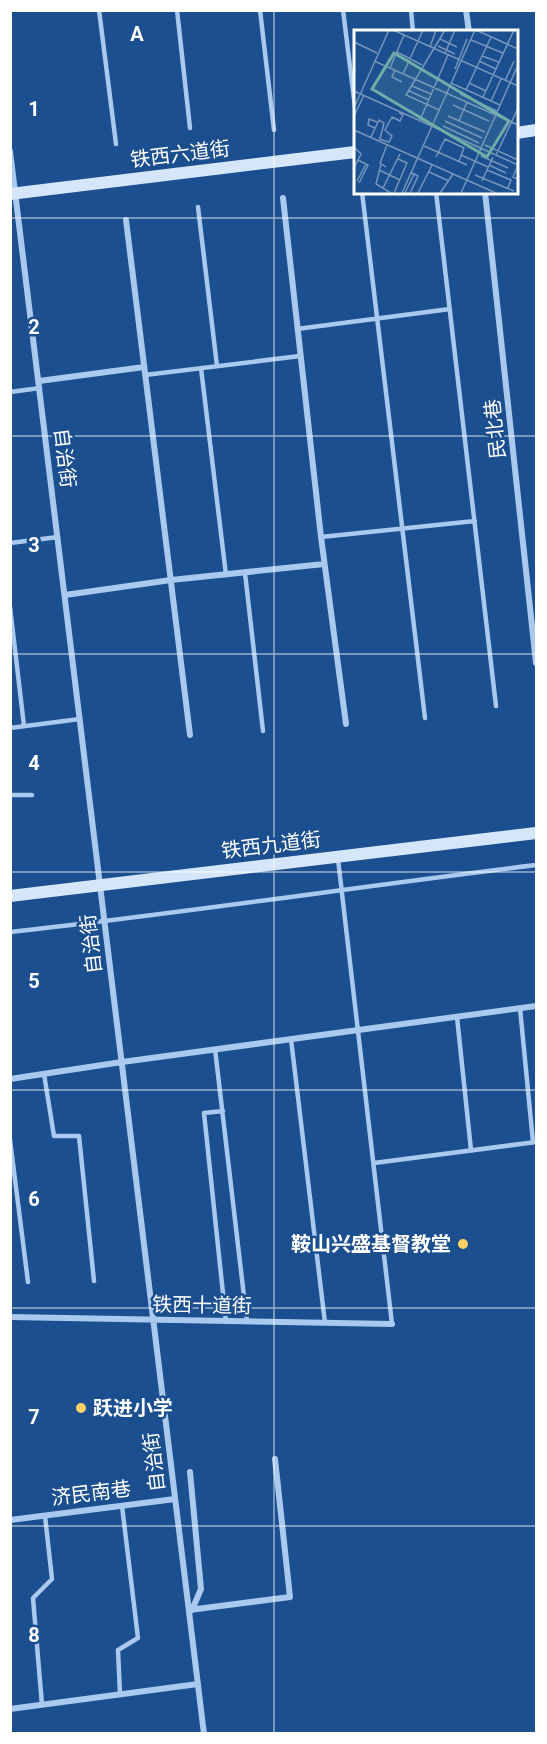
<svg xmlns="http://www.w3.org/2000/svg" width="547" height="1744" font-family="Roboto,'Noto Sans SC',sans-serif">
<rect width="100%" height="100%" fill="#1b4f8f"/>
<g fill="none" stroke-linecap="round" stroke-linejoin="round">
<path stroke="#a9c9ee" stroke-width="4.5" d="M 99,10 L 116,144
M 177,10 L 190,128
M 260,10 L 274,130
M 343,10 L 355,107
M 411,10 L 413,32
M 362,192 L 425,718
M 436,192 L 496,706
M 198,207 L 217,366
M 297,329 L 450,309
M 201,368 L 226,575
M 145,375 L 300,356
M 10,392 L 40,388
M 321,537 L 475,521
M 10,543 L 58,537
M 245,573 L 263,731
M 10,607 L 24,726
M 10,728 L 80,719
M 10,795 L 32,795
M 338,859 L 392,1324
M 10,932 C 186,913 361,886 536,865
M 520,1008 L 533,1142
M 457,1017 L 471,1150
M 291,1039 L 325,1323
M 215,1049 L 247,1322
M 44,1074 L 54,1136 L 79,1136 L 94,1281
M 223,1111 L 204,1113 L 226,1322
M 10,1140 L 28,1282
M 374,1163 L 536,1142
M 120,1694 L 118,1650 L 138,1638 L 122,1506
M 42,1705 L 33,1598 L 52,1579 L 45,1516"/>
<path stroke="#a9c9ee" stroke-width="6" d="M 466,10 L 469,32
M 10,151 L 204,1734
M 485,192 L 536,663
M 283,198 L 321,537 L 346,724
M 126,220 L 190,735
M 39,381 L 144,367
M 65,595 L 171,580 L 324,564
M 10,1079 L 122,1062 L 536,1006
M 10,1317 L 392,1324
M 190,1472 L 201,1589 L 192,1610
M 10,1520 L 175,1499
M 189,1610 L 290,1597 L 275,1459
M 10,1709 L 198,1684"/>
<path stroke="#d6e6fa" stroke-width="12" d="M 516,133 L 536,130
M 10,194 L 355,152
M 10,896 L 536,833"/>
</g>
<path fill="none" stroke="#fff" stroke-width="1.5" stroke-opacity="0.55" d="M 274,10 L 274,1734M 10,218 L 536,218M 10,436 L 536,436M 10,654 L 536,654M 10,872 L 536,872M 10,1090 L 536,1090M 10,1308 L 536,1308M 10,1526 L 536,1526"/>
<g fill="#ffd166" stroke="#1b4f8f" stroke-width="2">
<circle cx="463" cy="1244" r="6"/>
<circle cx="81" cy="1408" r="6"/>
</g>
<g text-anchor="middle" stroke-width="5" stroke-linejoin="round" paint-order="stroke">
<g font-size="20" fill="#fff" stroke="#1b4f8f">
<text transform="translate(180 154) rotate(-7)" y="7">铁西六道街</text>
<text transform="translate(495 429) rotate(-96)" y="7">民北巷</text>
<text transform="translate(65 458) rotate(83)" y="7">自治街</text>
<text transform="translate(271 845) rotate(-7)" y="7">铁西九道街</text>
<text transform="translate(91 944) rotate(-97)" y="7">自治街</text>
<text transform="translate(202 1305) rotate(1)" y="7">铁西十道街</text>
<text transform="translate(154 1462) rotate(-97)" y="7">自治街</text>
<text transform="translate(91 1493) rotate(-7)" y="7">济民南巷</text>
</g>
<g font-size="20" font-weight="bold" fill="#fff" stroke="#1b4f8f" text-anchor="end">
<text x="451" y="1251">鞍山兴盛基督教堂</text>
<text x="93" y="1415" text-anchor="start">跃进小学</text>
</g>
</g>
<g transform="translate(354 30)">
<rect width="164" height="164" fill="#1b4f8f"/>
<path fill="none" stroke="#7695bc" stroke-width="1.5" d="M 39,0 L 164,56M 122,0 L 164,19M 86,9 L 103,17M 117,10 L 149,23M 0,12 L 23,23M 84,16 L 101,24M 76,17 L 82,0M 43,22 L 68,35M 91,23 L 101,0M 128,26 L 145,32M 20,31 L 164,95M 125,31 L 142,39M 36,38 L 50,5M 101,39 L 113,9M 41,40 L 38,47 L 48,52M 49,44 L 69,0M 151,51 L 160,31M 97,53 L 146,75M 115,53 L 132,61M 58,56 L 77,64M 112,60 L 137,7M 0,61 L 164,135M 55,61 L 75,70M 106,64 L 143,81M 129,67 L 160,0M 137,71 L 147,49M 99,75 L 135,91M 0,78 L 35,0M 85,80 L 52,65 L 91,0M 0,86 L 10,65M 94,86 L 131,102M 66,90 L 94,25M 91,91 L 128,108M 105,91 L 113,72M 89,96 L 125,113M 21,98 L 14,95 L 15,89 L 23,92M 0,100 L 142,163M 17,107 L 25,90 L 30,93 L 26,109M 25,109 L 35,112 L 38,106 L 31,100 L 38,87 L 46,91 L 49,85 L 45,83M 131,115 L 164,130M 70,116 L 113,135M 0,117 L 7,124 L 0,138M 107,125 L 134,137M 142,125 L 164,78M 127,126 L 154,138M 82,127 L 91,109 L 110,118 L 105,131M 4,130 L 14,135 L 5,153M 27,134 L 22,154 L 37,163M 135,135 L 152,143M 164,135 L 159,147 L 164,149M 32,137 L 26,133 L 33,115M 25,140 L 46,150M 133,140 L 157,150 L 154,158M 75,142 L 95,151M 121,145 L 160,161M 3,151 L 12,134M 128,151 L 139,127M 29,158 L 46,124M 40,163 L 53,133 L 44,129M 48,163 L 121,0M 51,163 L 60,144 L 57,143M 56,163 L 64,146 L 60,144M 64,163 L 78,135M 86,163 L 99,144M 107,163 L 164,35"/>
<path fill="#6fada8" fill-opacity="0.15" stroke="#6fada8" stroke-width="3" d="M 40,23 L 155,91 L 133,127 L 18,59 Z"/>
<rect width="164" height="164" fill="none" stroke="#fff" stroke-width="3"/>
</g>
<g font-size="20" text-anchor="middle" font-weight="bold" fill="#fff" stroke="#1b4f8f" stroke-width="5" stroke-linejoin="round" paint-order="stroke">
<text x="137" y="41">A</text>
<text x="34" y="116">1</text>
<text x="34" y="334">2</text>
<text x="34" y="552">3</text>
<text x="34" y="770">4</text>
<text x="34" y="988">5</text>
<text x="34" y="1206">6</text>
<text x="34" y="1424">7</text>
<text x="34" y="1642">8</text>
</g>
<rect width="547" height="1744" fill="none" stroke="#ffffff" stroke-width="24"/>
</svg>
